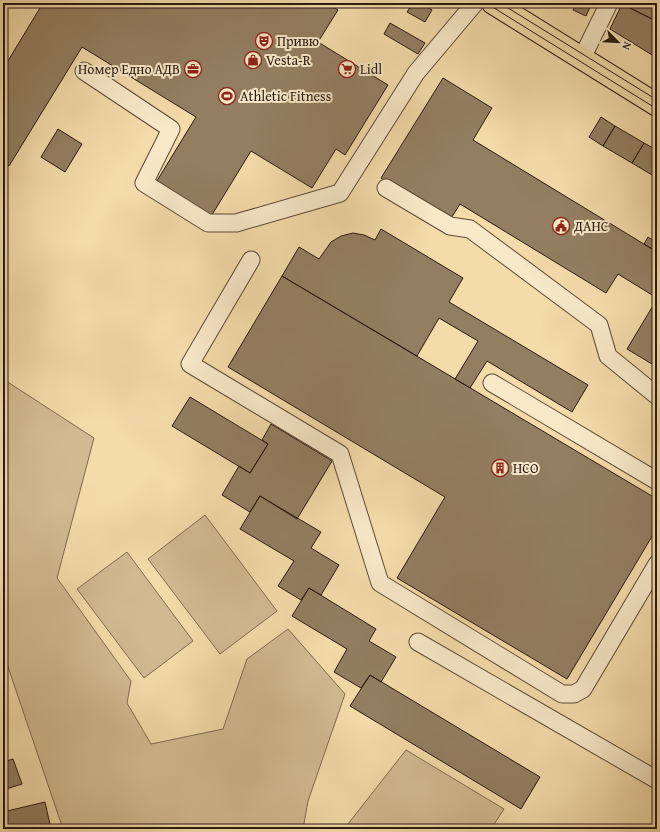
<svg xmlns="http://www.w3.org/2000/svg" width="660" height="832" font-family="'Gentium Book Plus',serif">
<rect width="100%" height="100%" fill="#f4dbaa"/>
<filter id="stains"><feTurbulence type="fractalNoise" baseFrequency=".005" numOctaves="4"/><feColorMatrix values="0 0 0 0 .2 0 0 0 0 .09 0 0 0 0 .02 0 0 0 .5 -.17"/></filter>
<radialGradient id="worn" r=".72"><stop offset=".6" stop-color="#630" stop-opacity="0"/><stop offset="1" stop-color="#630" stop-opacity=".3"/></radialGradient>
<path fill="#d2ba90" stroke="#7e6a50" d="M 3,379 L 94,438 L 57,578 L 131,681 L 127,703 L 151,744 L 223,729 L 247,659 L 288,629 L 345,694 L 308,801 L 303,829 L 63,829 L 3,652 Z
M 205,515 L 277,611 L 220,654 L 148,559 Z
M 127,552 L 193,641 L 144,678 L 77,589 Z
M 406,750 L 504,809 L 491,829 L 344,829 Z"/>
<path fill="#937e61" stroke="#2a1911" d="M 43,3 L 254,3 L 263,8 L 266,3 L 327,3 L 338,10 L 318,42 L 388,85 L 345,155 L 336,149 L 312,188 L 251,151 L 210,218 L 155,184 L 196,117 L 82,47 L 9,166 L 3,163 L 3,69 Z
M 413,3 L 421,3 L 432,10 L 425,22 L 407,12 Z
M 577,3 L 592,3 L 586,16 L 573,10 Z
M 623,3 L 657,3 L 656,21 L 622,4 Z
M 622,4 L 656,21 L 657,20 L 657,58 L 610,29 Z
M 390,23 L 425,43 L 418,54 L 384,34 Z
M 443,78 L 492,108 L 473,140 L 657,252 L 657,298 L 618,274 L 606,293 L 460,204 L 450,220 L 381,178 Z
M 601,117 L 615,126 L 603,146 L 589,137 Z
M 615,126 L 644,143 L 632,163 L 603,146 Z
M 58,129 L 82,144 L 65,172 L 41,157 Z
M 644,143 L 657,150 L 657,178 L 632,163 Z
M 381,229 L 463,278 L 449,302 L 588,385 L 572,412 L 487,361 L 470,388 L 455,379 L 478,341 L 439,318 L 417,356 L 282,276 L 299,247 L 319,259 L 331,242 L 341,236 L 353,233 L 364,235 L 375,240 Z
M 648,237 L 657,243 L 657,252 L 644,244 Z
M 282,276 L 657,499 L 657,528 L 567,679 L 397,578 L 445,497 L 228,367 Z
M 657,299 L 657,367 L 627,349 Z
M 190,397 L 268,444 L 250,473 L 172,426 Z
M 271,424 L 332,461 L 297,519 L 260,496 L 250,512 L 222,495 L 239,466 L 250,473 L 268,444 L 262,440 Z
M 260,496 L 321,532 L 311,548 L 339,565 L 321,595 L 309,588 L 301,600 L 278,586 L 294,561 L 240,529 Z
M 309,588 L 376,629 L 369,641 L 396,657 L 381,682 L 370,675 L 361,688 L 334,672 L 347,649 L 292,616 Z
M 370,675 L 540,777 L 521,809 L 350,706 Z
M 13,759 L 22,784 L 3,790 L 3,762 Z
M 45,802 L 51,829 L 3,829 L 3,812 Z"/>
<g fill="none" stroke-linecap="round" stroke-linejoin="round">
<g stroke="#5c4a37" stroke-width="19">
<path id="minor" d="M 582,58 L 609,3
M 84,71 L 171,129 L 144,183 L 208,223 L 236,223 L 340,193 L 416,73 L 475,3
M 386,188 L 450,226 L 470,229 L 599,325 L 608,356 L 657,396
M 251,260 L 190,364 L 340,454 L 380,583 L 562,694 L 574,694 L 583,689 L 657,564
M 492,383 L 657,481
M 418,642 L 657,780"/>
</g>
<g stroke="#2a1911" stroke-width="24">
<path id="major" d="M 493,3 L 657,105"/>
</g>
<use href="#minor" stroke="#f8e8c8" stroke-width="17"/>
<use href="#major" stroke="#f4dbaa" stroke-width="22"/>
<path stroke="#2a1911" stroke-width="1" d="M 486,3 L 657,109
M 500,3 L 657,100"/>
</g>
<defs>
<g id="theatre-ring" transform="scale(0.9)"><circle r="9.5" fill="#f8e8c8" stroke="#8f2418" stroke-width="1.5"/><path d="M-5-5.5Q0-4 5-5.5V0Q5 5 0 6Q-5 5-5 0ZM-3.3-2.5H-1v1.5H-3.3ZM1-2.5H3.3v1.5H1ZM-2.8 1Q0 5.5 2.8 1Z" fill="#8f2418"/></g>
<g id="shop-ring" transform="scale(0.9)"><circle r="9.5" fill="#f8e8c8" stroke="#8f2418" stroke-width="1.5"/><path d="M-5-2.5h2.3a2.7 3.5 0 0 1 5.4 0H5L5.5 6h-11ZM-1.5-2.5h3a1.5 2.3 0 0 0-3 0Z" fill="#8f2418"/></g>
<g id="office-ring" transform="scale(0.9)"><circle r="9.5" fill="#f8e8c8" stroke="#8f2418" stroke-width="1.5"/><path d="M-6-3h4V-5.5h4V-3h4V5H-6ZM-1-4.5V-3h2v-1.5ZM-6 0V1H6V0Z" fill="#8f2418"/></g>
<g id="supermarket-ring" transform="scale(0.9)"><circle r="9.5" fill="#f8e8c8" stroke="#8f2418" stroke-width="1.5"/><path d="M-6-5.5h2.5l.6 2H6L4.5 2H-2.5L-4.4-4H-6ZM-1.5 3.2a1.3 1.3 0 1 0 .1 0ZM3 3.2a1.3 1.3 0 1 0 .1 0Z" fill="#8f2418"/></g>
<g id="stadium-ring" transform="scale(0.9)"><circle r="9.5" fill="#f8e8c8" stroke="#8f2418" stroke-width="1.5"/><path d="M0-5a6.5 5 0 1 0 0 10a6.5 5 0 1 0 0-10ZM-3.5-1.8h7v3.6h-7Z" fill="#8f2418"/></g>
<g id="civic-ring" transform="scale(0.9)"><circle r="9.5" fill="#f8e8c8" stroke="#8f2418" stroke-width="1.5"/><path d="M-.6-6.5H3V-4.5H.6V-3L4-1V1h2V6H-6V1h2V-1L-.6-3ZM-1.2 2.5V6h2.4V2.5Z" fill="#8f2418"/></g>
<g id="building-ring" transform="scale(0.9)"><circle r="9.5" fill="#f8e8c8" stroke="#8f2418" stroke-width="1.5"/><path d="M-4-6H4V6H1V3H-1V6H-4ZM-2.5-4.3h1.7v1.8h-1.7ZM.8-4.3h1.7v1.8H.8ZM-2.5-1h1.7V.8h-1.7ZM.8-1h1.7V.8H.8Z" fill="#8f2418"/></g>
</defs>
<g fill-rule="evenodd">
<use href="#theatre-ring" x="264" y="41"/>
<use href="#shop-ring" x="253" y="60"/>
<use href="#office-ring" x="193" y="69"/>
<use href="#supermarket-ring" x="347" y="69"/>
<use href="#stadium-ring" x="227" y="96"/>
<use href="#civic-ring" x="561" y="226"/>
<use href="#building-ring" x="500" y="468"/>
</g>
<g text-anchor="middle" stroke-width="4" stroke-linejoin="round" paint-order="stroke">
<g font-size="14" fill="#2a1911" stroke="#f8e8c8" text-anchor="start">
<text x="277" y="46">Привю</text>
<text x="266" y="65">Vesta-R</text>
<text x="180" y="74" text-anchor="end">Номер Едно АДВ</text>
<text x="360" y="74">Lidl</text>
<text x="240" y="101">Athletic Fitness</text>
<text x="574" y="231">ДАНС</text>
<text x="513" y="473">НСО</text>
</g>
</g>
<rect width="660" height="832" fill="none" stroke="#f4dbaa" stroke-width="16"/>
<rect x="4" y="4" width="652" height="824" fill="none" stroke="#2a1911" stroke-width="2"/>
<rect x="8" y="8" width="644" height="816" fill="none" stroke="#2a1911"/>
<g transform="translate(618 42) rotate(114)" stroke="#f8e8c8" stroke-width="3" paint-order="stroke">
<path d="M0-3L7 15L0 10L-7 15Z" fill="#2a1911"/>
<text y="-6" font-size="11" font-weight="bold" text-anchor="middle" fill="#2a1911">N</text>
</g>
<rect width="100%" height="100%" filter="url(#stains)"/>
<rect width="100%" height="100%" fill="url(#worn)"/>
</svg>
